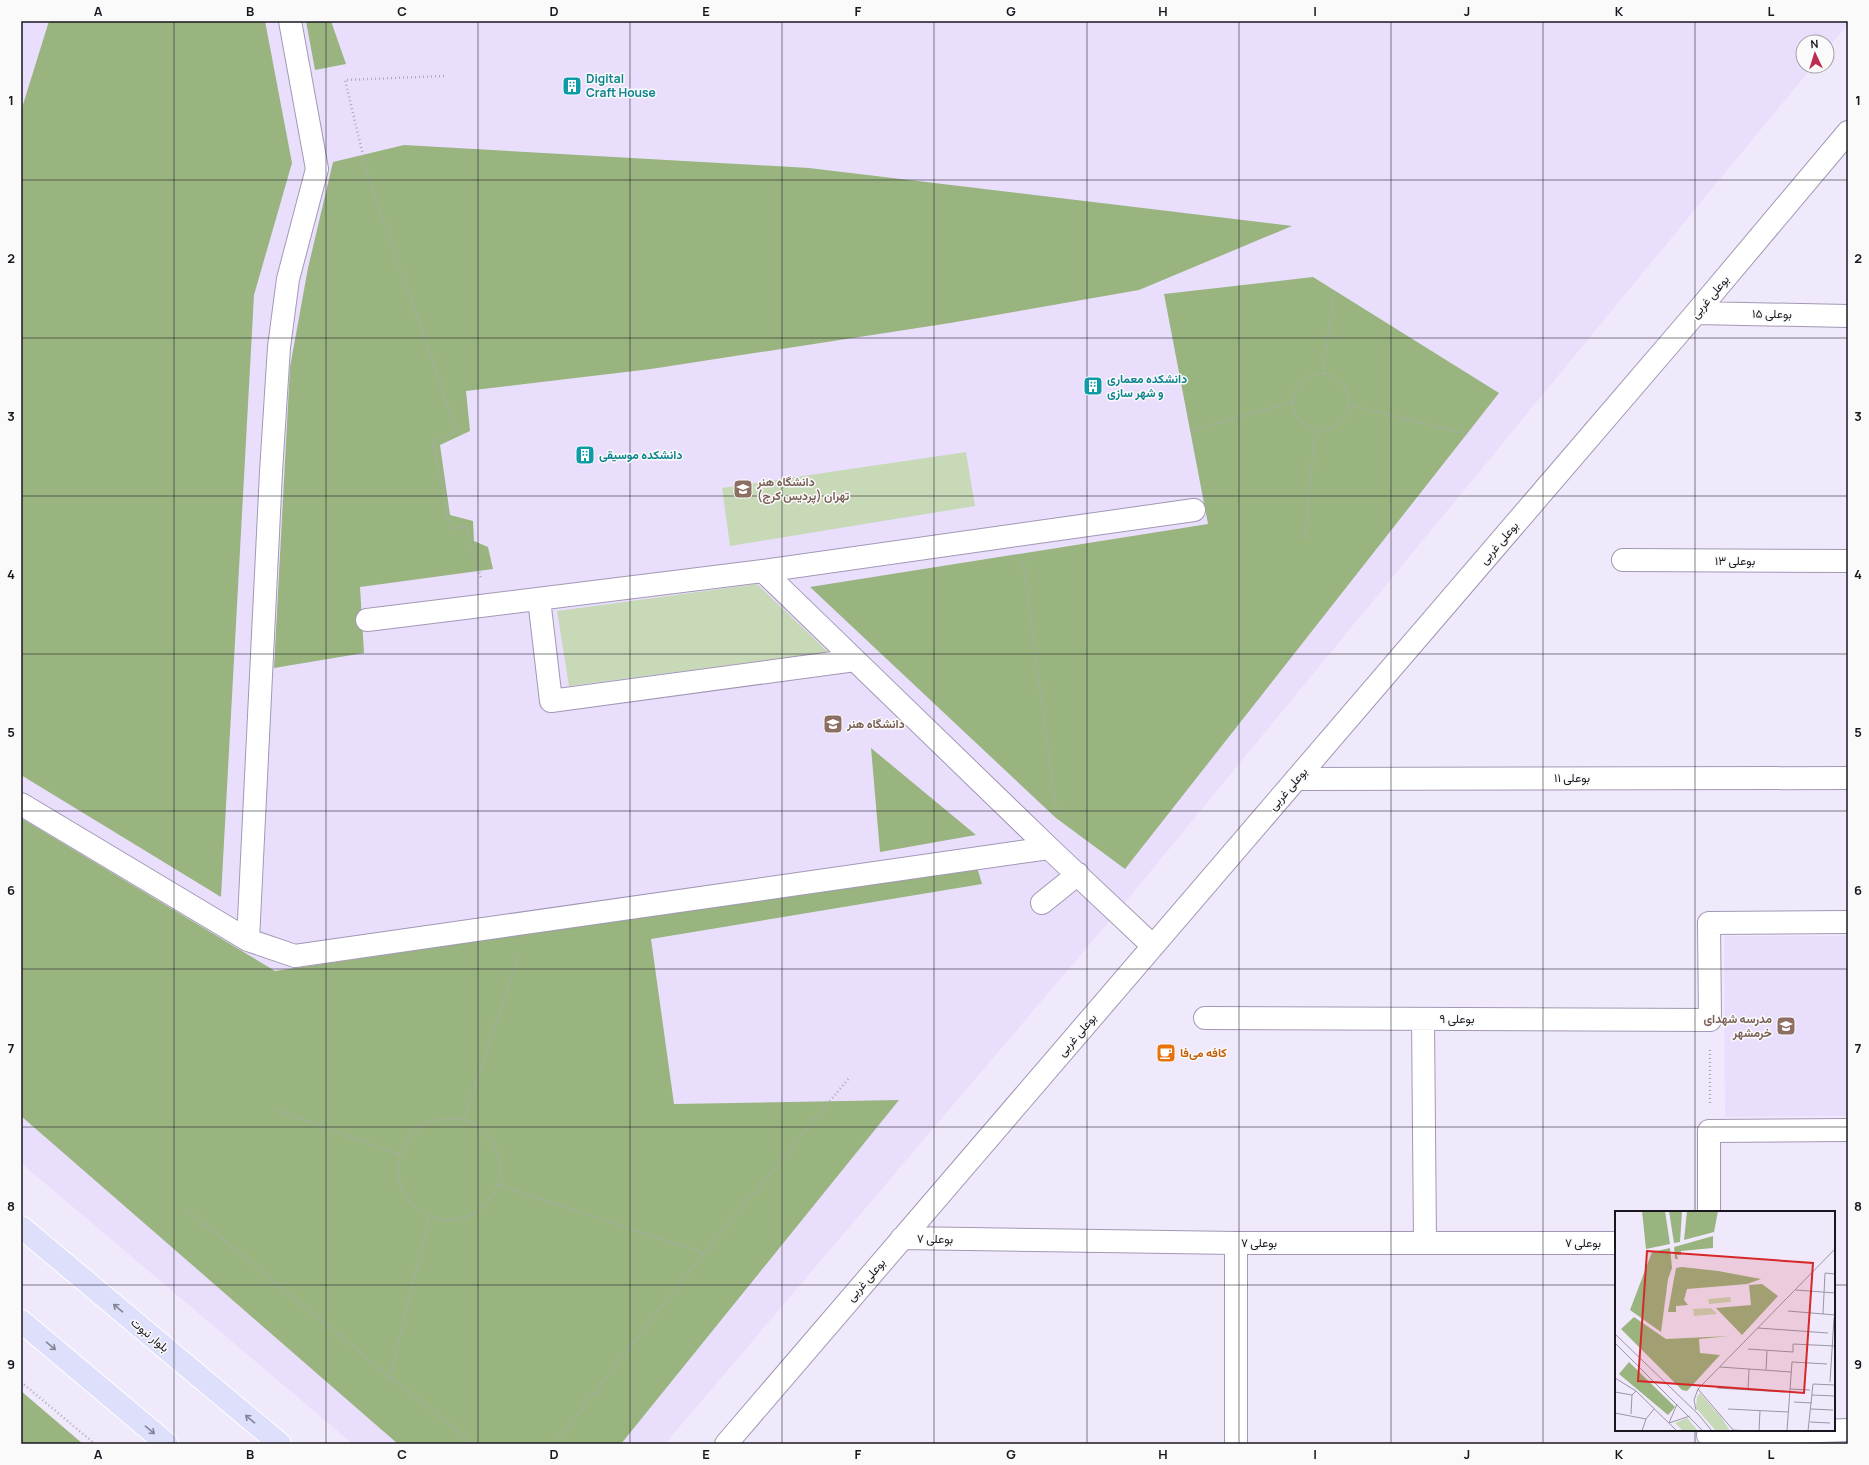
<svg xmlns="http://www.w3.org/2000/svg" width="1869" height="1465" font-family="Manrope,Vazirmatn,sans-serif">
<rect width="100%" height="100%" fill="#f0e9fc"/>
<path fill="#e9dffd" d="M 21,21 L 1848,21 L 1848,24 L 1827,49 L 1827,42 L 1803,42 L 1803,66 L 1813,66 L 1118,911 L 665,1444 L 353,1444 L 21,1163 Z
M 1724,936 L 1848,936 L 1848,1116 L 1725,1117 Z"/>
<path fill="#c7d9b7" d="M 966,452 L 975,506 L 730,546 L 722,488 Z
M 757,584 L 828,652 L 569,686 L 557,611 Z"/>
<path fill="#99b47f" d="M 49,21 L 265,21 L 292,163 L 254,295 L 221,897 L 21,775 L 21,111 Z
M 306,21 L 331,21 L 346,64 L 315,70 Z
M 404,145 L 809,168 L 1292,226 L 1139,290 L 950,323 L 651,369 L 466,391 L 470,431 L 440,445 L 450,515 L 473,521 L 474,541 L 488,547 L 493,569 L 360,587 L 364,653 L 274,668 L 290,367 L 308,268 L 333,162 Z
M 1313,277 L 1499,393 L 1125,869 L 1056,818 L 810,587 L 1208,524 L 1164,294 Z
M 871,748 L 976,835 L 880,852 Z
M 21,818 L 275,971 L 977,867 L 982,884 L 651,939 L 674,1104 L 899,1100 L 621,1444 L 398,1444 L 21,1116 Z
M 21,1391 L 83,1444 L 21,1444 Z"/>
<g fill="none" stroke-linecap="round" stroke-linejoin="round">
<g stroke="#a298b5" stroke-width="24">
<path id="minor" d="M 1696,313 L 1848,316
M 1623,560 L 1848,561
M 763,571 L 1049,848 L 1153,946
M 539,599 L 551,701 L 855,660
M 367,620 L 763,571 L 1194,510
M 1296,779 L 1848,778
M 21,804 L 248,940 L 295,956 L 1049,848
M 1042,903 L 1078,874
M 248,940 L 271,472 L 279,347 L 288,279 L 317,169 L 290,21
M 1205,1018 L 1710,1020 L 1709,923 L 1848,922
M 1423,1019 L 1425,1243
M 1709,1212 L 1709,1131 L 1848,1130
M 902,1238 L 1236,1243 L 1616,1243
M 1236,1243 L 1236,1444
M 1708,1435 L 1848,1430
M 726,1444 L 1696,313 L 1848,132"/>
</g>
<g stroke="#fff" stroke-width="24">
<path id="major" d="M 21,1227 L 280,1444
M 21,1321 L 167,1444"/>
</g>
<path stroke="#afa9b9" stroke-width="2.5" stroke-dasharray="1 3" stroke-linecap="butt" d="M 444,76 L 345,80 L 368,176 L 457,431 L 433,441 L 450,529 L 466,526 L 481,578
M 1323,373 L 1334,290
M1293 402a28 28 0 1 1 56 0a28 28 0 1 1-56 0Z
M 1349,405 L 1468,434
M 1190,431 L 1292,402
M 1305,538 L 1315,430
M 1023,562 L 1057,815
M 1710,1103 L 1710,1048
M 275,1109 L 400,1155
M398 1169a51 51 0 1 1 102 0a51 51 0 1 1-102 0Z
M 464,1119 L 519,953
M 498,1185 L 704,1253
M 185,1208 L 390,1377 L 474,1444
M 390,1377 L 429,1218
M 21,1382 L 95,1444
M 554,1444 L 704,1253 L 849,1078"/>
<use href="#minor" stroke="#fff" stroke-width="22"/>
<use href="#major" stroke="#dddffb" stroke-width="22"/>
</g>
<defs><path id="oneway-shaft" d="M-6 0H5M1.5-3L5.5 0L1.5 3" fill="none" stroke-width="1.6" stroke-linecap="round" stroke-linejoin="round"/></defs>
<g stroke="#858598">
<use href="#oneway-shaft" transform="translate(118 1308) rotate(-140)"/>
<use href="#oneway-shaft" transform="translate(51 1346) rotate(40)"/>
<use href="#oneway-shaft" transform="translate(250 1419) rotate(-140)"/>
<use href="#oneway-shaft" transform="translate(150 1430) rotate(40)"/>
</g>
<path fill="none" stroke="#1a1620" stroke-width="1" stroke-opacity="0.55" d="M 174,21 L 174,1444M 326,21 L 326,1444M 478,21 L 478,1444M 630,21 L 630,1444M 782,21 L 782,1444M 934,21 L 934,1444M 1087,21 L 1087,1444M 1239,21 L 1239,1444M 1391,21 L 1391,1444M 1543,21 L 1543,1444M 1695,21 L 1695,1212M 21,180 L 1848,180M 21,338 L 1848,338M 21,496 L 1848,496M 21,654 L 1848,654M 21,811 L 1848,811M 21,969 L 1848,969M 21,1127 L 1848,1127M 21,1285 L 1616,1285M 1834,1285 L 1848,1285M 1695,1430 L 1695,1444"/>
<defs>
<g id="building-square" transform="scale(1)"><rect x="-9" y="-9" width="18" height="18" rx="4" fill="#0f9aa8" stroke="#fafafa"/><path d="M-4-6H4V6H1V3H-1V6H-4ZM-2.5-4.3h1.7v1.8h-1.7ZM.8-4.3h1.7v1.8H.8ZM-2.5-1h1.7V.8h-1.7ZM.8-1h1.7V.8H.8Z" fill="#fff"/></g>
<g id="university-square" transform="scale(1)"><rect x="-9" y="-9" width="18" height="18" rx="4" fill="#8d6e63" stroke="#fafafa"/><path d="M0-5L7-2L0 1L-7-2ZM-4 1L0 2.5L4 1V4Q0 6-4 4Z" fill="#fff"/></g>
<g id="school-square" transform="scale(1)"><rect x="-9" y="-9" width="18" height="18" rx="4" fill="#8d6e63" stroke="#fafafa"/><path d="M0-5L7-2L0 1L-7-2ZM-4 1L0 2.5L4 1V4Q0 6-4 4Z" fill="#fff"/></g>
<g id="cafe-square" transform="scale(1)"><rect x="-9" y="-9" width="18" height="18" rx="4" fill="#e8710a" stroke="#fafafa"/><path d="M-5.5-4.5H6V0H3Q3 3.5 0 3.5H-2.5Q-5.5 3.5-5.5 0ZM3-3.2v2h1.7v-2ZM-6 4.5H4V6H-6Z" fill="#fff"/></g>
</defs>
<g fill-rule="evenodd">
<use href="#building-square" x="572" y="86"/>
<use href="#building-square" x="1093" y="386"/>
<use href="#building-square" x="585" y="455"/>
<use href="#university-square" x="743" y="489"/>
<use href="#university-square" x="833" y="724"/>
<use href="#school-square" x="1786" y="1026"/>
<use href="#cafe-square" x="1166" y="1053"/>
</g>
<g text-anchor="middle" stroke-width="3" stroke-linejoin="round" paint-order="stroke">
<g font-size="12" font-weight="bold" fill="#0d838f" stroke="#fafafa" text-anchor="start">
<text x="586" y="83">Digital<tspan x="586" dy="14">Craft House</tspan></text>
<text x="1107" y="383">دانشکده معماری<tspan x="1107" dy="14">و شهر سازی</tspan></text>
<text x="599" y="459">دانشکده موسیقی</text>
</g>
<g font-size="12" fill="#1a1620" stroke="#fafafa">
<text transform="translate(1710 297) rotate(-50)" y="4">بوعلی غربی</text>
<text transform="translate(1772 314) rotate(1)" y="4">بوعلی ۱۵</text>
<text transform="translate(1499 543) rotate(-49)" y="4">بوعلی غربی</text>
<text x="1735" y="565">بوعلی ۱۳</text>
<text x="1572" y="782">بوعلی ۱۱</text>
<text transform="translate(1288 789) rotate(-49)" y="4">بوعلی غربی</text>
<text x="1457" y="1023">بوعلی ۹</text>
<text transform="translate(1077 1035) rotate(-49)" y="4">بوعلی غربی</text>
<text transform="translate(935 1239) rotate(1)" y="4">بوعلی ۷</text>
<text x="1259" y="1247">بوعلی ۷</text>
<text x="1583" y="1247">بوعلی ۷</text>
<text transform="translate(866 1280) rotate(-49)" y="4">بوعلی غربی</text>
<text transform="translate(150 1335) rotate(40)" y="4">بلوار نبوت</text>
</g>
<g font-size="12" font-weight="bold" fill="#785e54" stroke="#fafafa" text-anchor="start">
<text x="757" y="486">دانشگاه هنر<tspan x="757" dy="14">تهران (پردیس کرج)</tspan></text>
<text x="847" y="728">دانشگاه هنر</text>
<text x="1772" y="1023" text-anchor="end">مدرسه شهدای<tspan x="1772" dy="14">خرمشهر</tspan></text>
</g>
<g font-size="12" font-weight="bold" fill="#c56008" stroke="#fafafa" text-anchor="start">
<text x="1180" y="1057">کافه می‌فا</text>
</g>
</g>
<g transform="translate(1615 1211)">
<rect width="220" height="220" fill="#f0e9fc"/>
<path d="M 115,86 L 116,91 L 94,93 L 93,88 ZM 96,97 L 102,103 L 79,105 L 78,98 ZM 85,182 L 106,206 L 115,220 L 101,220 L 81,197 L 82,186 ZM 72,207 L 83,220 L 68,220 L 60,212 Z" fill="#c7d9b7"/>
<path d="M 27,0 L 50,0 L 55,33 L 31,38 ZM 54,0 L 67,0 L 65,31 L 59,32 ZM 72,0 L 103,0 L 99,21 L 69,29 ZM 98,25 L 98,37 L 66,40 L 66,44 L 62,44 L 63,48 L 60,48 L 59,36 ZM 55,37 L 57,57 L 53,68 L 46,121 L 15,99 L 37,41 ZM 67,56 L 103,60 L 146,68 L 132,73 L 72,78 L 69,89 L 73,94 L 61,95 L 61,101 L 53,101 L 61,57 ZM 147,73 L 163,85 L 127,124 L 101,97 L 136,94 L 134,74 ZM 19,106 L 51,128 L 114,125 L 84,128 L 85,142 L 105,144 L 72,180 L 67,179 L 6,118 ZM 14,151 L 60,196 L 53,204 L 4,163 Z" fill="#99b47f"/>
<path fill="none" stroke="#9a95a4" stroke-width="1" d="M 181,79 L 220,82M 173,100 L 220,104M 208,103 L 210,62 L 220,63M 143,117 L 213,122M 0,123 L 83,203 L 97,220M 0,132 L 88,220M 133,138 L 178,141 L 178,133 L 220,135M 105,156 L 176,161M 151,159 L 152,140M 0,167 L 21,180 L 62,220M 215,171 L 219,107M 102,177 L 170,181M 175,178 L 195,179M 133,179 L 134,158M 0,181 L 17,184M 197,184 L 220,185M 179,191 L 197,192M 113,198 L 173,201M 196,198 L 218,199M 81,199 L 79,189 L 83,178M 0,202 L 31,208M 16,203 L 17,184 L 21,180M 195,211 L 215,212M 54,212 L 75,205M 54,212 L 62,193M 118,219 L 134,220M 27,220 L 31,208 L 39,198M 119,220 L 83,178 L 220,38M 144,220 L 145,200M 172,220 L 177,151 L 212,153M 193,220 L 198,173 L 220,174"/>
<path fill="#d62828" fill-opacity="0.15" stroke="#d62828" stroke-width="2" d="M 32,40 L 198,52 L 189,182 L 23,170 Z"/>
<rect width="220" height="220" fill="none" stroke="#1a1620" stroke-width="2"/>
</g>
<rect width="1869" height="1465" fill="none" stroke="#fafafa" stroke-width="44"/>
<g transform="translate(1815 54) rotate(356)"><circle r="19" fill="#fafafa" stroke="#a09fa3"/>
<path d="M0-3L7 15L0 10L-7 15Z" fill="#bb2b52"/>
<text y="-6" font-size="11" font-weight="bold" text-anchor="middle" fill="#1a1620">N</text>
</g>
<rect x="22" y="22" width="1825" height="1421" fill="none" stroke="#1a1620" stroke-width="1.5"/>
<g font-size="13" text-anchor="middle" font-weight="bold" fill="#1a1620">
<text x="98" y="16">A</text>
<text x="250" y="16">B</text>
<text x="402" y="16">C</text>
<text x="554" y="16">D</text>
<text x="706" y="16">E</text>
<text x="858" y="16">F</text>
<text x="1011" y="16">G</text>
<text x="1163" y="16">H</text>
<text x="1315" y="16">I</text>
<text x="1467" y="16">J</text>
<text x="1619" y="16">K</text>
<text x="1771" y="16">L</text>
<text x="11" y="105">1</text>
<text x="1858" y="105">1</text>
<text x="11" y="263">2</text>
<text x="1858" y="263">2</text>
<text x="11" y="421">3</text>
<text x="1858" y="421">3</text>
<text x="11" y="579">4</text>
<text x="1858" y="579">4</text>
<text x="11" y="737">5</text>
<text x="1858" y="737">5</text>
<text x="11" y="895">6</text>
<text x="1858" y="895">6</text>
<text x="11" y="1053">7</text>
<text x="1858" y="1053">7</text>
<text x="11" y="1211">8</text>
<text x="1858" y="1211">8</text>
<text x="11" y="1369">9</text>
<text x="1858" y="1369">9</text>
<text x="98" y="1459">A</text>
<text x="250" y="1459">B</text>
<text x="402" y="1459">C</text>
<text x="554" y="1459">D</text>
<text x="706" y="1459">E</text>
<text x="858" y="1459">F</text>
<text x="1011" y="1459">G</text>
<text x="1163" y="1459">H</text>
<text x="1315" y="1459">I</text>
<text x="1467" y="1459">J</text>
<text x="1619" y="1459">K</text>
<text x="1771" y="1459">L</text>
</g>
</svg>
